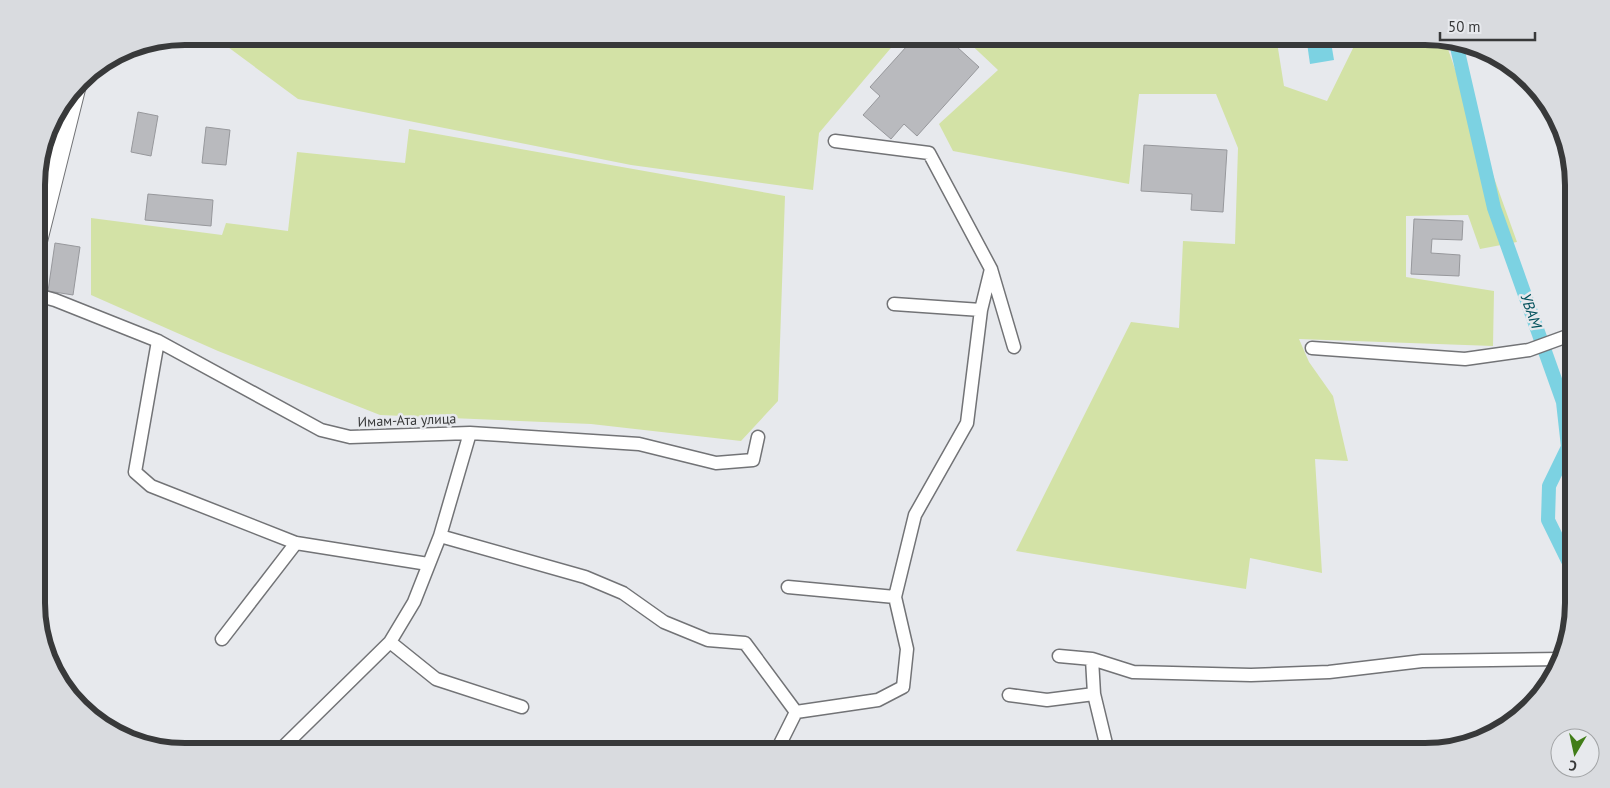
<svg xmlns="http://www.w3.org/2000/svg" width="1610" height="788" font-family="'PT Sans',sans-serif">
<rect width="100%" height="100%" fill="#e7e9ed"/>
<path fill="#d3e2a6" d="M 213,36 L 901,36 L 819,133 L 813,190 L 631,165 L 298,99 Z
M 962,36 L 1276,36 L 1284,86 L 1327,101 L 1359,36 L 1425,36 L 1445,41 L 1517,242 L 1480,249 L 1468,215 L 1406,216 L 1406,277 L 1494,291 L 1493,346 L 1299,339 L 1309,362 L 1333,396 L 1348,461 L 1315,459 L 1322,573 L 1250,558 L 1246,589 L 1016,551 L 1131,322 L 1179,328 L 1183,241 L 1235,244 L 1238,148 L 1216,94 L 1139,94 L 1129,184 L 953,151 L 939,124 L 998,70 Z
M 409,129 L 785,196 L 778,401 L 741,441 L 591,424 L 380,415 L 218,351 L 91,295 L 91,218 L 222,235 L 226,223 L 288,231 L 297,152 L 405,163 Z"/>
<path fill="#7cd2e2" d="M 1306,36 L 1330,36 L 1334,60 L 1310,64 Z"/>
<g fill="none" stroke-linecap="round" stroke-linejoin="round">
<path stroke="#7cd2e2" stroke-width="14" d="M 1456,43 L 1494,208 L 1563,402 L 1568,447 L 1549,486 L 1548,520 L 1574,573"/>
</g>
<path fill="#b9babe" stroke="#97989c" d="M 916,36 L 945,36 L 979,67 L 917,136 L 904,124 L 891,139 L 863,115 L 880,96 L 870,87 Z
M 138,112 L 158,116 L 151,156 L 131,152 Z
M 206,127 L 230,130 L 226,165 L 202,163 Z
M 1144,145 L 1227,150 L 1223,212 L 1191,210 L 1192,194 L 1141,191 Z
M 148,194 L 213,200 L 211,226 L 145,220 Z
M 1414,219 L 1463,221 L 1462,240 L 1432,239 L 1431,253 L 1460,255 L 1459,276 L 1411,274 Z
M 55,243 L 80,247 L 73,295 L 48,291 Z"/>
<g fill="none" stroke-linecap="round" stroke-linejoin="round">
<g stroke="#727376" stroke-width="15">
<path id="street" d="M 835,141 L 929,153 L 991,269 L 1014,347
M 37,295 L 55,300 L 158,341 L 321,430 L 350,437 L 470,433 L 639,444 L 716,463 L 753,460 L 758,437
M 894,304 L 981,310
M 158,341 L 135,472 L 151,486 L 296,543 L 428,564
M 1312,348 L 1465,359 L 1529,350 L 1573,334
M 440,536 L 585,577 L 623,593 L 664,622 L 708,640 L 745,643 L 796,712
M 788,587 L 895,597
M 222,639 L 296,543
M 390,642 L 436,679 L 522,707
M 1059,656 L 1092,659 L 1133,672 L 1251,675 L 1329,672 L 1422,661 L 1561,659
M 1092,659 L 1094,694 L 1108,752
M 1009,695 L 1047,700 L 1094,694
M 278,752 L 390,642 L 414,602 L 440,536 L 470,433
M 776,752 L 796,712 L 878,700 L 903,687 L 907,649 L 895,597 L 915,515 L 967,423 L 981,310 L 991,269"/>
</g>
<g stroke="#727376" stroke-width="20">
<path id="secondary" d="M 37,245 L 77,85"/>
</g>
<use href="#street" stroke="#fff" stroke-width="12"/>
<use href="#secondary" stroke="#fff" stroke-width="18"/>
</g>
<g text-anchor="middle" stroke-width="5" stroke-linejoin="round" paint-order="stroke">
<g font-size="14" fill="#38393a" stroke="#e7e9ed">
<text transform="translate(407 420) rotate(-2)" y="5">Имам-Ата улица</text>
</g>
<g font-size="15" font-style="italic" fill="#00505b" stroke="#e7e9ed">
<text transform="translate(1531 311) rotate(70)" y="5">УВАМ</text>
</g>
</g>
<path d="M0 0H1610V788H0ZM185 45H1425A140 140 0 0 1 1565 185V603A140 140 0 0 1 1425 743H185A140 140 0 0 1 45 603V185A140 140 0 0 1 185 45Z" fill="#d9dbdf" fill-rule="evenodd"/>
<path fill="none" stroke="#38393a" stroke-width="6" d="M185 45H1425A140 140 0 0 1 1565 185V603A140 140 0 0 1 1425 743H185A140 140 0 0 1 45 603V185A140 140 0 0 1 185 45Z"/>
<g transform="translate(1575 753) rotate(189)"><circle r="24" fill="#e7e9ed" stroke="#a1a3a5"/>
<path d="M0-4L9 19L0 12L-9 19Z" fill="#417d18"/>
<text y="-8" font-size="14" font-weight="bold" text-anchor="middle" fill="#38393a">С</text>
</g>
<path d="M1440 32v8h95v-8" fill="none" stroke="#38393a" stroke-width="2.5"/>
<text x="1448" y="32" font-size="15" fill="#38393a" stroke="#e7e9ed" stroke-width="4" paint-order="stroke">50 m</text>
</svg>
